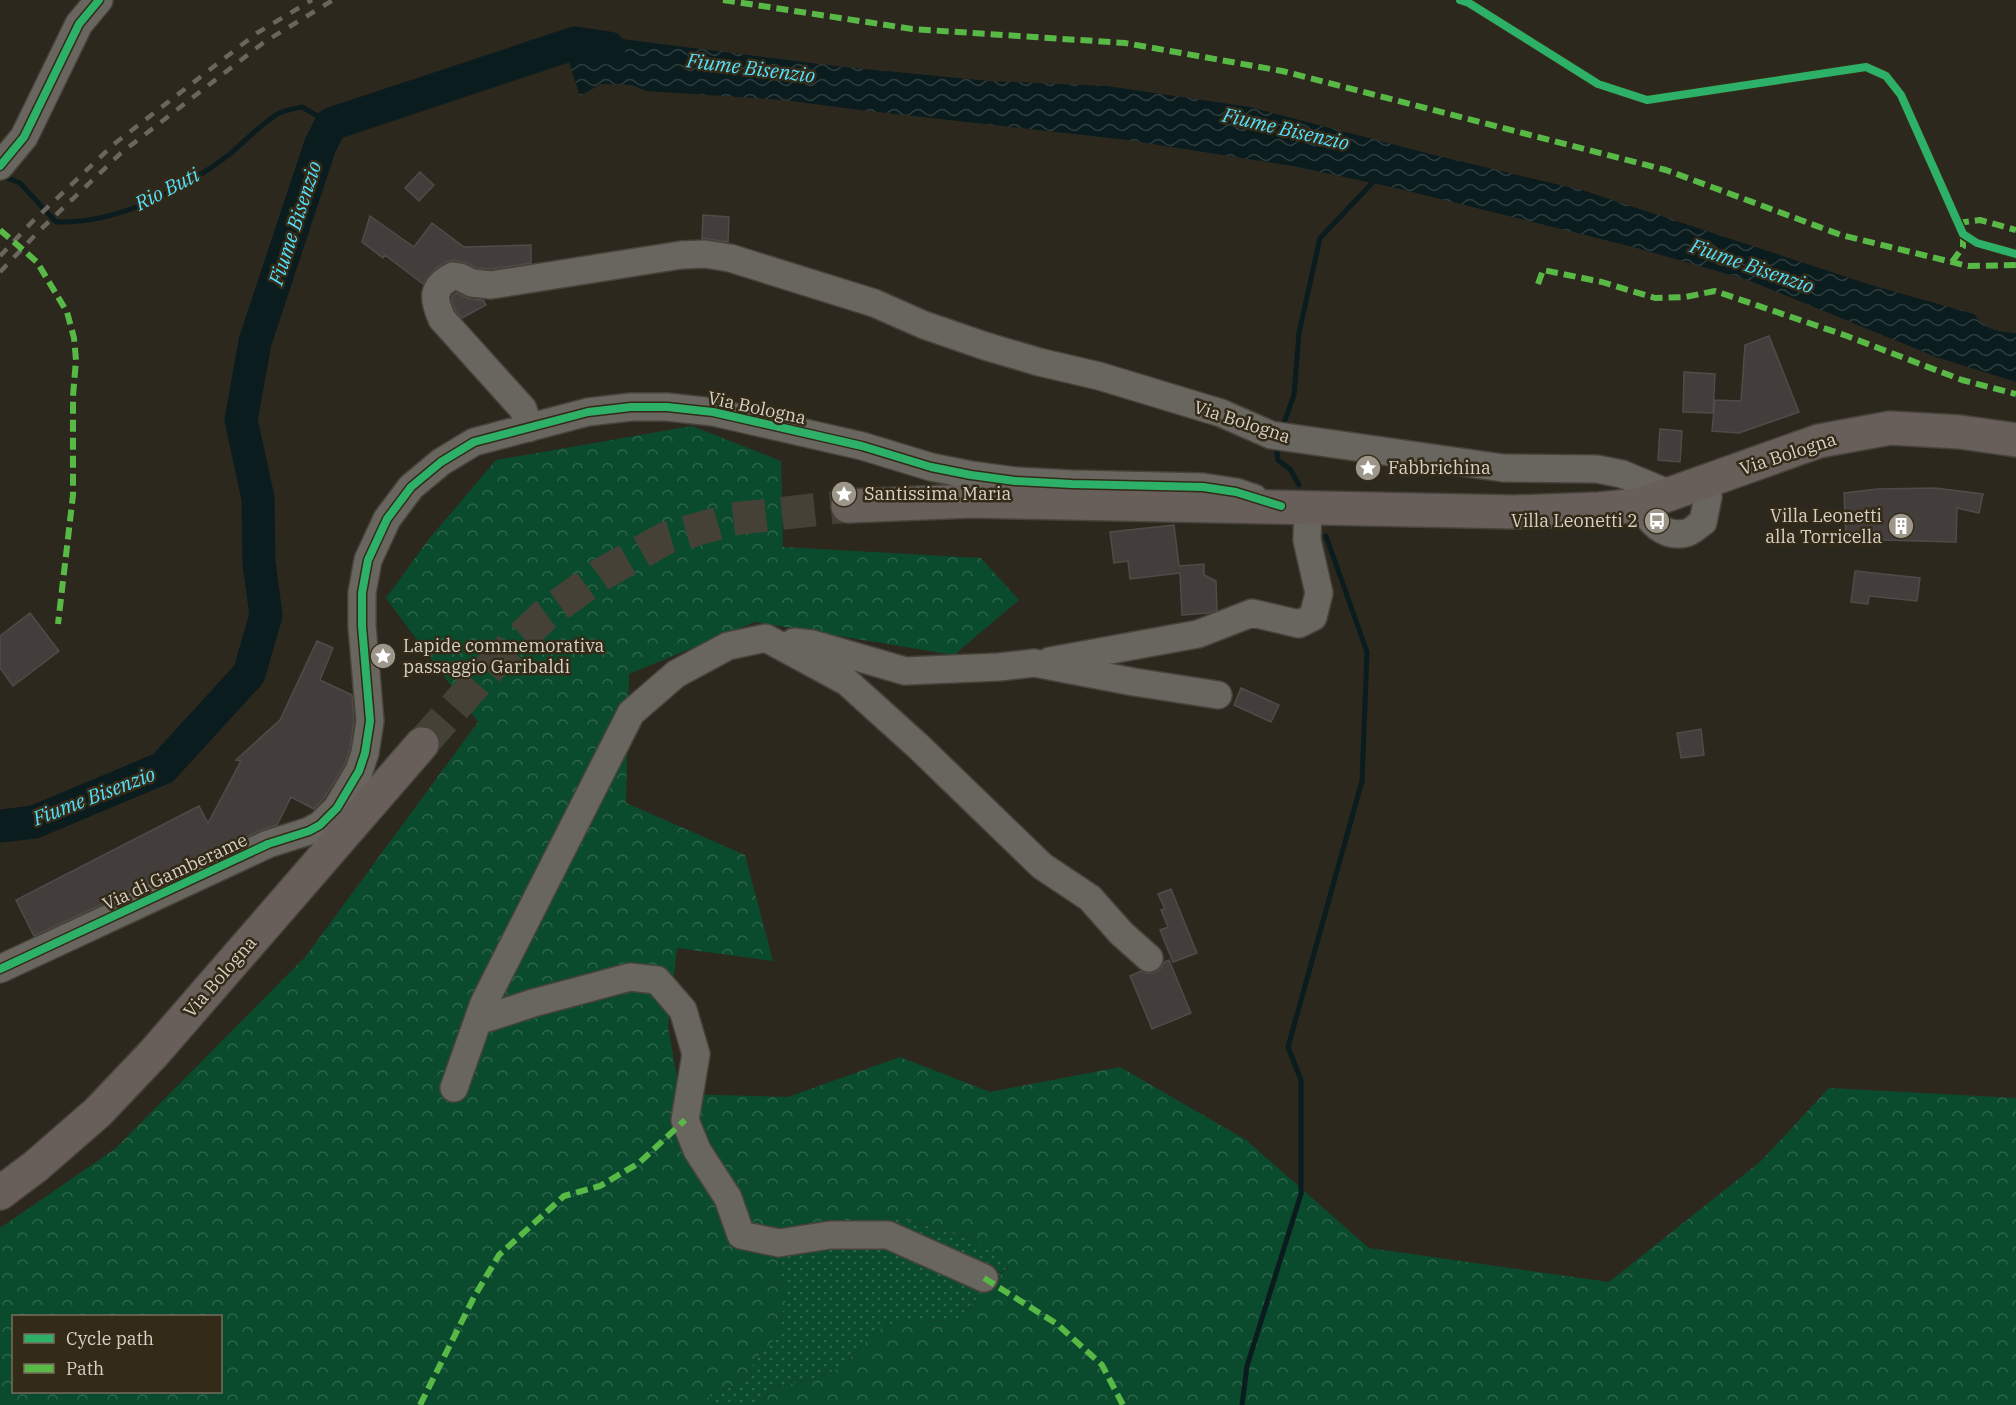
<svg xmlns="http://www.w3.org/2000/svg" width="2016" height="1405" font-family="'IBM Plex Serif',serif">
<defs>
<pattern id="grass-dots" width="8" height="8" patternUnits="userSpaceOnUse" patternTransform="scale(1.5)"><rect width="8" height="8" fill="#0a4b2d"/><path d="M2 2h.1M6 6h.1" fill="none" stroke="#2d644a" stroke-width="1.8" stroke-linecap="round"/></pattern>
<pattern id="forest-crowns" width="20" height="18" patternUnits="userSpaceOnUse" patternTransform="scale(1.5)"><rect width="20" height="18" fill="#0a4b2d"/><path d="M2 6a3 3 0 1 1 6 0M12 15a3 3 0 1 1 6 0" fill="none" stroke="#2d644a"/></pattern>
<pattern id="water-waves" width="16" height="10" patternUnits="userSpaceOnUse" patternTransform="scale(1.5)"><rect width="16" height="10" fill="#0b1c1e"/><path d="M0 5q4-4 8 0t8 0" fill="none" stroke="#2e3c3d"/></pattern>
</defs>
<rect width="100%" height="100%" fill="#2d281e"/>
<path fill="url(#grass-dots)" d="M 874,1216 L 895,1217 L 969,1238 L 1010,1264 L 956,1320 L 930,1321 L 875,1332 L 841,1368 L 812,1379 L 772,1388 L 756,1405 L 714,1405 L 706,1396 L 729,1388 L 745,1378 L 759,1355 L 778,1335 L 786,1298 L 779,1266 L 792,1229 Z"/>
<path fill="url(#forest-crowns)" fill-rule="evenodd" d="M 692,426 L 781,461 L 783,547 L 981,558 L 1019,600 L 954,655 L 755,622 L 629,674 L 626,803 L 745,855 L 773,961 L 677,948 L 668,1027 L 680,1094 L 788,1097 L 900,1057 L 990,1092 L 1120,1067 L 1246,1140 L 1369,1248 L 1609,1282 L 1761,1161 L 1829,1088 L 2016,1098 L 2016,1405 L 756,1405 L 772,1388 L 812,1379 L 841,1368 L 875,1332 L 902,1318 L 930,1321 L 956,1320 L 1010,1265 L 969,1238 L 896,1217 L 874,1216 L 792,1229 L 779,1266 L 786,1298 L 778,1336 L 759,1355 L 745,1378 L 729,1388 L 707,1396 L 714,1405 L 0,1405 L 0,1228 L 115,1149 L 306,956 L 478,722 L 386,598 L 429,539 L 496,460 ZM 14,1316 L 220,1316 L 220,1392 L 14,1392 Z"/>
<path fill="url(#water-waves)" d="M 559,31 L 844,67 L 990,81 L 1107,86 L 1250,107 L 1430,154 L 1585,191 L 1871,285 L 1974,314 C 1988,331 1995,331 2016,333 L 2016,382 L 1936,357 L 1748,280 L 1637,248 L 1400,189 L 1293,166 L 1127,140 L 860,110 L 783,100 L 646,91 L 632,85 L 601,84 L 580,96 Z"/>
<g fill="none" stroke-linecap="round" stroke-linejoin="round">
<path stroke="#0b1c1e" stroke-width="5" d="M 2,176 L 20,183 L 56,222 C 117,224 183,190 230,154 C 245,141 259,126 276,115 C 283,110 294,109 302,107 L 331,124
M 1282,428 L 1294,395 L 1299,333 L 1320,238 L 1376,179
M 1276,446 L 1278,460 L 1290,469 L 1299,485
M 1242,1405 L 1247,1366 L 1301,1194 L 1301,1080 L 1288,1047 L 1362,781 L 1367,652 L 1326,536"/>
<path stroke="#0b1c1e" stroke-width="33" d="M 0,826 L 34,822 L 163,768 L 249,674 L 266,615 L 259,563 L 258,498 L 241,420 L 255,342 L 320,146 L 331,124 L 575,43 L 609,48"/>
</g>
<path fill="#433e3b" stroke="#504b49" stroke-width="1.5" d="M 420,172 L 434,185 L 419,201 L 405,188 Z
M 703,215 L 729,217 L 728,242 L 702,238 Z
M 370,216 L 414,247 L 432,223 L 464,247 L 531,245 L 531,263 L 491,269 L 476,268 L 467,263 L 454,260 L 445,262 L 436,268 L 423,284 L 385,255 L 383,258 L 362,242 Z
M 456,293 L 470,299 L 483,300 L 486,305 L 462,318 L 455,310 L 452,301 L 452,296 Z
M 1769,336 L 1799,412 L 1739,433 L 1712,431 L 1715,400 L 1741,401 L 1745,345 Z
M 1684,372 L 1715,374 L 1713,413 L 1683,412 Z
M 1660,429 L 1682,431 L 1680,462 L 1658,460 Z
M 1935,488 L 1983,494 L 1979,513 L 1957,508 L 1956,542 L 1846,539 L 1844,493 L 1878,489 Z
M 1174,525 L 1179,566 L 1204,564 L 1204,575 L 1216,581 L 1217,610 L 1208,613 L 1182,615 L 1180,573 L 1130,579 L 1128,561 L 1114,563 L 1110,532 Z
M 1855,571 L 1920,578 L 1917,601 L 1869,596 L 1868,604 L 1851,602 Z
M 30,613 L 59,651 L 13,686 L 0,668 L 0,636 Z
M 317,641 L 333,648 L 320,680 L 352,695 L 354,720 L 350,749 L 345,764 L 324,798 L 314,809 L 291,797 L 277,825 L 261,830 L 34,936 L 16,900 L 199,806 L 208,823 L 241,761 L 236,760 L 280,720 Z
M 1241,688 L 1279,705 L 1271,722 L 1234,705 Z
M 1701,729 L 1704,755 L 1681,758 L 1677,733 Z
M 1171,889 L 1197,953 L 1173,962 L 1160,930 L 1168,927 L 1161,910 L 1165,909 L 1158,894 Z
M 1169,960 L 1191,1013 L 1152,1029 L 1130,976 L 1141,971 L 1146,973 L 1154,973 L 1160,969 L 1164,962 Z"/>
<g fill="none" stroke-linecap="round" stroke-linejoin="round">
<path stroke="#464137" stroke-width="33" stroke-dasharray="33 16" stroke-linecap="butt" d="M 422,744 L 493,664 L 545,615 L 600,575 L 666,538 L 733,519 L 848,506"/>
<g stroke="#47433b" stroke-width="30">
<path id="minor" d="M 0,166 L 24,137 L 79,24 L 99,0
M 529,428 L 523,409 L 442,319 C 433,299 431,287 453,276 L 460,277 L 472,283 L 491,285 L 681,255 L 705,254 L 730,258 L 874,303 L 924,325 L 985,346 L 1039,362 L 1099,376 L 1221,413 L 1271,435 L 1503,468 L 1597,469 L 1622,474 L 1670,494
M 1639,505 C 1650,521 1663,538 1686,533 C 1692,532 1698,525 1703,522 L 1708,497 L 1707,481
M 794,642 L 812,644 L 905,671 L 999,667 L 1034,663 L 1134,682 L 1218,695
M 1050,661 L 1198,634 L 1252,613 L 1299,624 L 1313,617 L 1319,593 L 1307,540 L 1308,507
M 0,969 L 268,844 L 309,831 L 320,825 L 337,808 L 359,771 L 365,753 L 370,721 L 362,626 L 362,593 L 368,560 L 387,519 L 411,487 L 441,462 L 474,442 L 588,412 L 631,407 L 667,407 L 713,412 L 862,446 L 931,467 L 971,475 L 1015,481 L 1072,484 L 1203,487 L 1236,492 L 1254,498
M 478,1021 L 533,1003 L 630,977 L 657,980 L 683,1010 L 696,1054 L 685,1120 L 697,1150 L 728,1198 L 741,1235 L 779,1243 L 830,1235 L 888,1235 L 984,1278
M 454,1088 L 484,1003 L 631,713 L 676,674 L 728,646 L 766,638 L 847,682 L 919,747 L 1042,866 L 1090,898 L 1121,933 L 1149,958"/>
</g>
<g stroke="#47433b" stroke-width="36">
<path id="major" d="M 848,506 L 972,501 L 1515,512 L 1599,509 L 1639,505 L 1819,441 L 1890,428 L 1960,432 L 2016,440
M 0,1193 L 36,1166 L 98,1112 L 154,1053 L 422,744"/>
</g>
<use href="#minor" stroke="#69665f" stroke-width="27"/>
<use href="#major" stroke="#685f5a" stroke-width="33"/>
<path stroke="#69665f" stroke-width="4.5" stroke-dasharray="10 10" stroke-linecap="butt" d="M 0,256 L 31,223 L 114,144 L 257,33 L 312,0
M 0,272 L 39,231 L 121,153 L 263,43 L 333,0"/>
<path stroke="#58b947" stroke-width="6" stroke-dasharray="12 6" stroke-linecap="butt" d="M 723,0 L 912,29 L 1125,43 L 1282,71 L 1666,170 L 1841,235 L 1968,266 L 2016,265
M 1957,223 L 1980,220 L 2016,230
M 0,230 L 37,262 L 67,312 L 74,338 L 76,360 L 73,396 L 73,495 L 58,624
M 1952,262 L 1963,247 L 1963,234
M 1538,284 L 1543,270 L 1602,282 L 1655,298 L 1685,297 L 1715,291 L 1847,336 L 1962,380 L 2016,394
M 984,1278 L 1057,1324 L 1102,1365 L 1123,1405
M 420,1405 L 474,1297 L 499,1255 L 564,1196 L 600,1186 L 639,1163 L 685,1120"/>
<g stroke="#332a18" stroke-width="11">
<path id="cycleway" d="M 1460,0 L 1469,3 L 1598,84 L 1647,100 L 1866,67 L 1886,76 L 1901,95 L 1963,234 L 1977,243 L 2016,254
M 0,166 L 24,137 L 79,24 L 99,0
M 0,969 L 268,844 L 309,831 L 320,825 L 337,808 L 359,771 L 365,753 L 370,721 L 362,626 L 362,593 L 368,560 L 387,519 L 411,487 L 441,462 L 474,442 L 588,412 L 631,407 L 667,407 L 713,412 L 862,446 L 931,467 L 971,475 L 1015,481 L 1072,484 L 1203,487 L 1236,492 L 1281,506"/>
</g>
<use href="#cycleway" stroke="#2db169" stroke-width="8"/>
</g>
<defs>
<g id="sight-disc" transform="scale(1.35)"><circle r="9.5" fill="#9c968b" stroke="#332a18"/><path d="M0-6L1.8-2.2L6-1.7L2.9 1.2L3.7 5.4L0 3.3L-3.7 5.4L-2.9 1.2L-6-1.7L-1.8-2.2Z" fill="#fff"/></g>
<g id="bus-disc" transform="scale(1.35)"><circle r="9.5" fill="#9c968b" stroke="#332a18"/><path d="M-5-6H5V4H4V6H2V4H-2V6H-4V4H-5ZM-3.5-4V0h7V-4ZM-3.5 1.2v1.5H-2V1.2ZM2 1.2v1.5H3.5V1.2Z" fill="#fff"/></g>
<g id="building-disc" transform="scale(1.35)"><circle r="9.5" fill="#9c968b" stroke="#332a18"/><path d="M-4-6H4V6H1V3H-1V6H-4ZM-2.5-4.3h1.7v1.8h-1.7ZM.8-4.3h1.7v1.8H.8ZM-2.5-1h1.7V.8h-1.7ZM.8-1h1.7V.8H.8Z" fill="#fff"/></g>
</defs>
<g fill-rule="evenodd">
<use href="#sight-disc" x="1368" y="468"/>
<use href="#sight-disc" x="844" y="494"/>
<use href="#bus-disc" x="1657" y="521"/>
<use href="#building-disc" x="1901" y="526"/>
<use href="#sight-disc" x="383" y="656"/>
</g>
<g text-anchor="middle" stroke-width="5" stroke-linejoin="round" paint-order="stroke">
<g font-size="18" fill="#d7d1c6" stroke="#332a18">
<text transform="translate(757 408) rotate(12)" y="6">Via Bologna</text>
<text transform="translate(1242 422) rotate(18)" y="6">Via Bologna</text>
<text transform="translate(1788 454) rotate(-18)" y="6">Via Bologna</text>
<text transform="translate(175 872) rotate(-25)" y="6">Via di Gamberame</text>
<text transform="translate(220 977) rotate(-49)" y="6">Via Bologna</text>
</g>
<g font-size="18" fill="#d7d1c6" stroke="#332a18" text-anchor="start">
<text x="1388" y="474">Fabbrichina</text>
<text x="864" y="500">Santissima Maria</text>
<text x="1882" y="522" text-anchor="end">Villa Leonetti<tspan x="1882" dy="21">alla Torricella</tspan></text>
<text x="1638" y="527" text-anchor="end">Villa Leonetti 2</text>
<text x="403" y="652">Lapide commemorativa<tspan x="403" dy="21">passaggio Garibaldi</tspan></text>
</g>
<g font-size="20" font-style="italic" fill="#54e1fd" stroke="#332a18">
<text transform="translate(751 68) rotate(7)" y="7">Fiume Bisenzio</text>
<text transform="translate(1286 129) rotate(13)" y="7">Fiume Bisenzio</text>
<text transform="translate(167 189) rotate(-27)" y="7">Rio Buti</text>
<text transform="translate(295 223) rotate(-72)" y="7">Fiume Bisenzio</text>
<text transform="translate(1752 266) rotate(19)" y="7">Fiume Bisenzio</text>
<text transform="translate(94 796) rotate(-21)" y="7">Fiume Bisenzio</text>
</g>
</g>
<rect x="12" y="1315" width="210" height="78" fill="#332a18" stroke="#756d5e" stroke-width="1.5"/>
<rect x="24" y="1334" width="30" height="9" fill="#2db169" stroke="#756d5e" stroke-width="1.5"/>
<text x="66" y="1345" font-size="18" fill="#d7d1c6">Cycle path</text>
<rect x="24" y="1364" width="30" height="9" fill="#58b947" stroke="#756d5e" stroke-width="1.5"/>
<text x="66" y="1375" font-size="18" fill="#d7d1c6">Path</text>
</svg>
